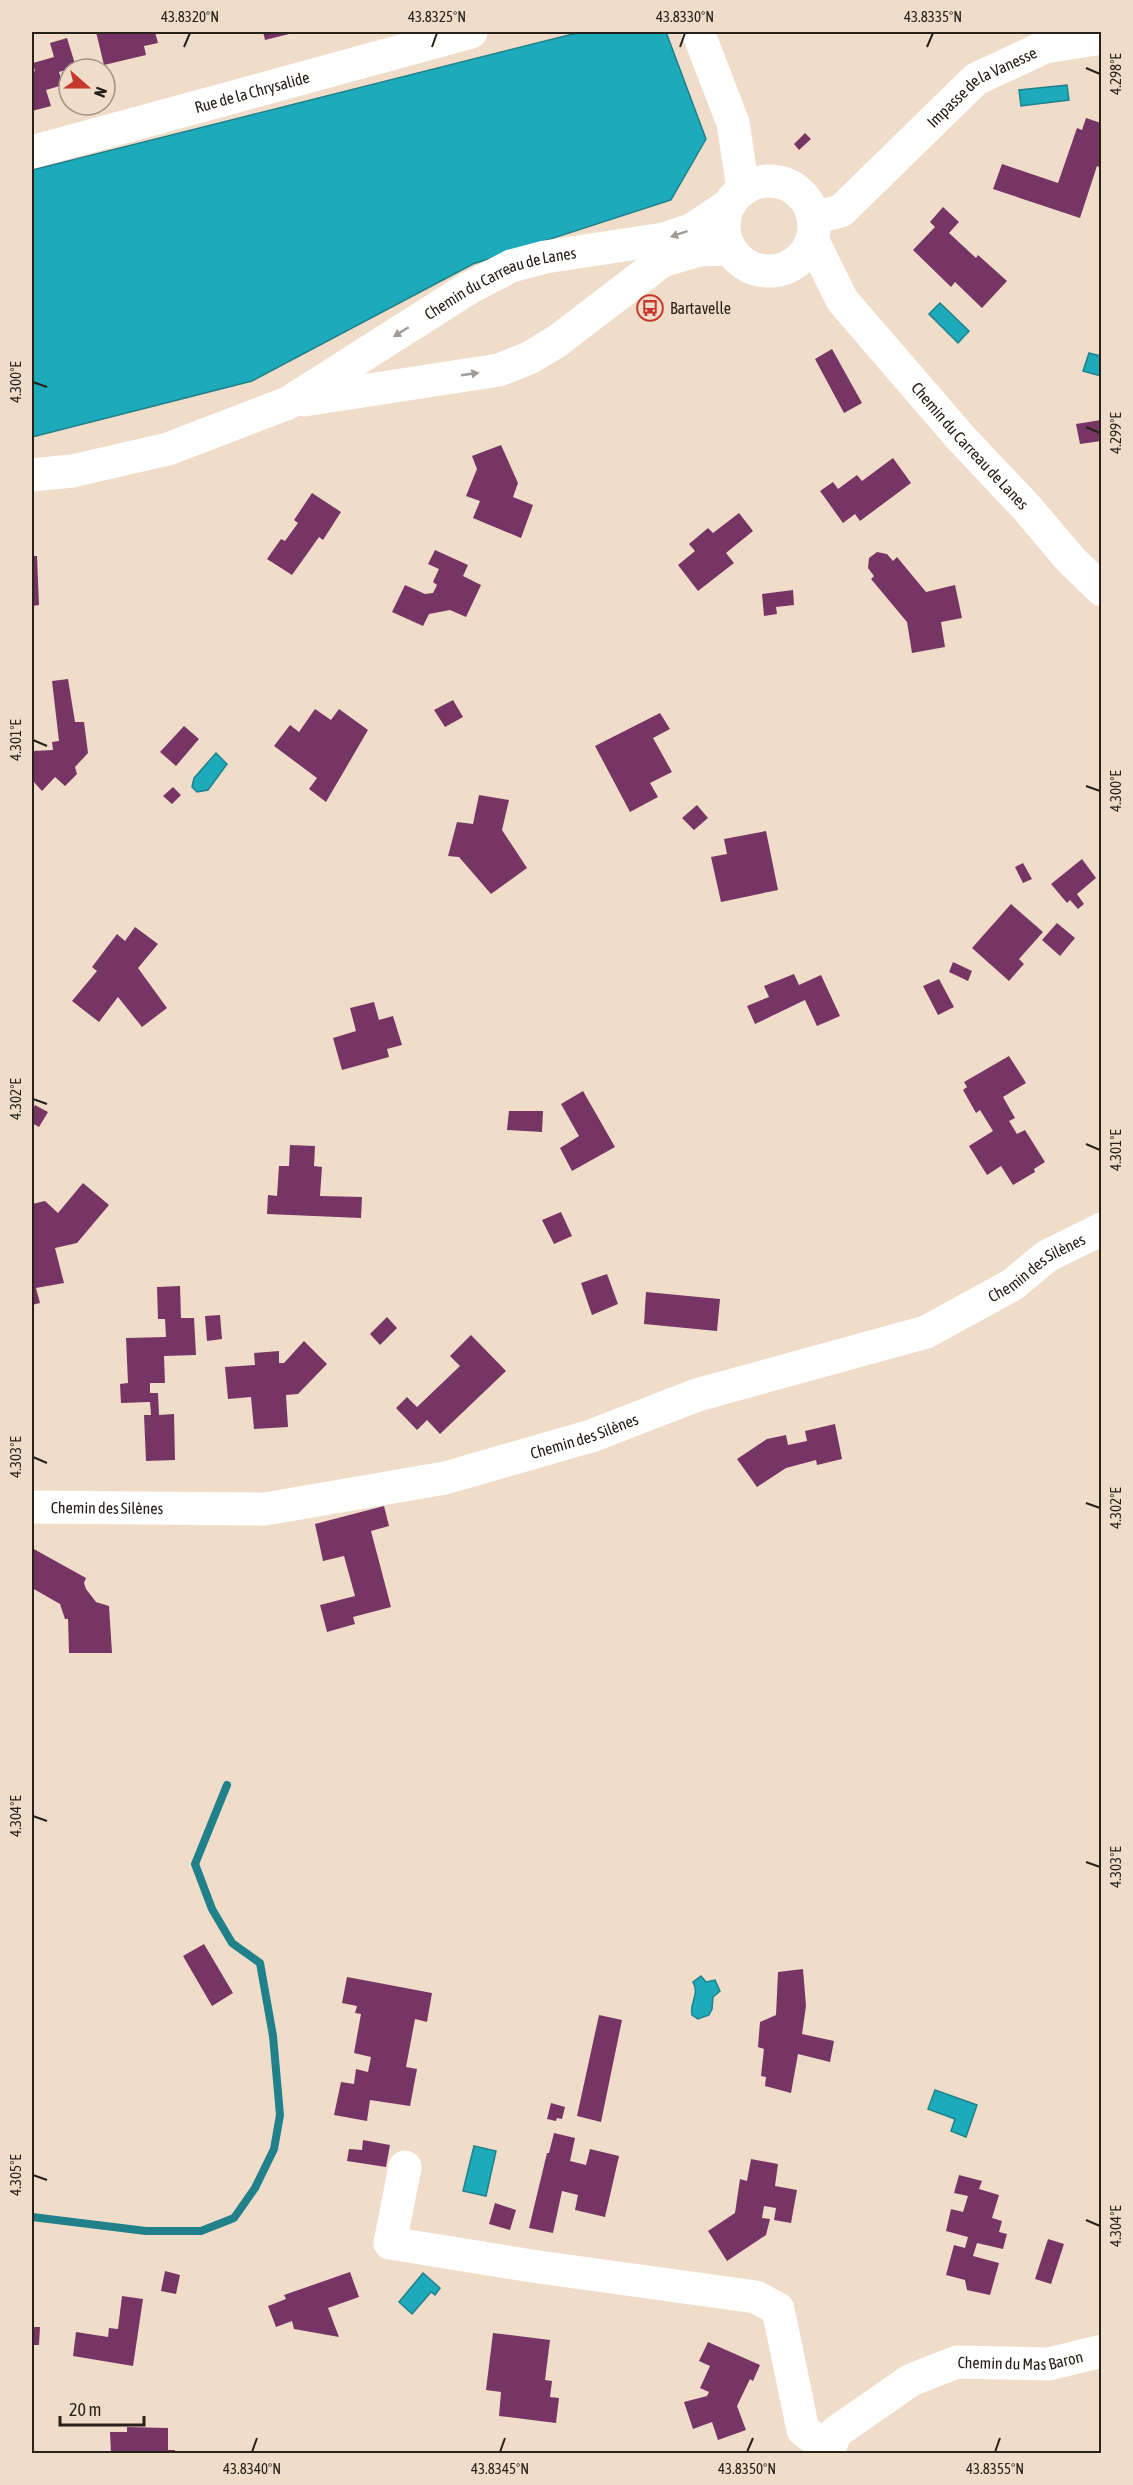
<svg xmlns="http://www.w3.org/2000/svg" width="1133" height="2485" font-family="'Asap Condensed',sans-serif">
<rect width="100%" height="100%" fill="#f0ddc9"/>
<path fill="#1daabb" stroke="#20818a" stroke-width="1.5" d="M 581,32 L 666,32 L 706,139 L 671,200 L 473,264 L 252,381 L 32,437 L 32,170 Z
M 1067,85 L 1069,100 L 1021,106 L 1019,90 Z
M 940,303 L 969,331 L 958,343 L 929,314 Z
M 1089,353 L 1101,356 L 1101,376 L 1083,371 Z
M 216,753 L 227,764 L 208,790 L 197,792 L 192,787 L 194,778 Z
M 701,1976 L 706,1982 L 715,1980 L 720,1991 L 713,1997 L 712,2009 L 709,2015 L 698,2019 L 692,2015 C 689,2003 700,1995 693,1982 Z
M 935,2090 L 977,2105 L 966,2137 L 951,2131 L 955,2119 L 928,2109 Z
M 474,2146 L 496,2151 L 486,2196 L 463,2191 Z
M 423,2273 L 440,2288 L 435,2295 L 431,2292 L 412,2314 L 399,2302 Z"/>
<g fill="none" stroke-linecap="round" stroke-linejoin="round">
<path stroke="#20818a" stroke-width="8" d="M 32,2217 L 146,2231 L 201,2231 L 234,2218 L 255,2188 L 274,2149 L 280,2115 L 273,2036 L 260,1963 L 232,1943 L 212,1909 L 195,1864 L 227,1785"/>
</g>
<path fill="#773565" d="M 96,32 L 155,32 L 158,43 L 144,46 L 146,55 L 104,65 Z
M 263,32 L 297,32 L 265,40 Z
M 67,38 L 76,67 L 59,72 L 63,85 L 46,90 L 51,106 L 32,111 L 32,72 L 35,71 L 33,63 L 54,57 L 50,43 Z
M 1086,118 L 1101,123 L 1101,168 L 1097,166 L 1080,218 L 993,189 L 1002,164 L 1058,183 L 1077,128 L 1082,130 Z
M 805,133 L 811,139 L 799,150 L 794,144 Z
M 943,207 L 959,222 L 949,233 L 976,258 L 978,255 L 1007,281 L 982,308 L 955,282 L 951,287 L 913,250 L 935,227 L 930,222 Z
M 832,349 L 862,403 L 844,413 L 815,359 Z
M 1101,420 L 1101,441 L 1080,444 L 1076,424 Z
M 501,445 L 518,483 L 513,497 L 533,505 L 521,538 L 473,518 L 480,501 L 466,496 L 477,469 L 472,456 Z
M 893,458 L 911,483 L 860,521 L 855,514 L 843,523 L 820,491 L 833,482 L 838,489 L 857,475 L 862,481 Z
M 312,493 L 341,512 L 323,540 L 319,537 L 292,575 L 267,559 L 281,539 L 285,541 L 298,523 L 294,520 Z
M 739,513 L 753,531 L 726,553 L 734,563 L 698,591 L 678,565 L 695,551 L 689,544 L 708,528 L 713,533 Z
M 435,550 L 468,565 L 463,576 L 481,585 L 466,617 L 450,610 L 429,614 L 423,626 L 392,612 L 405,585 L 425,594 L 433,593 L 437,585 L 433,582 L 439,569 L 428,564 Z
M 877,552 L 887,554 L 893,561 L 897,557 L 926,592 L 955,585 L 962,618 L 941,622 L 945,647 L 912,653 L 907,622 L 871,579 L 874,576 L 868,568 L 869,558 Z
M 32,556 L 37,556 L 39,605 L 32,606 Z
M 793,590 L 794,605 L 776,607 L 777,614 L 764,616 L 762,594 Z
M 68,679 L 75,722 L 84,722 L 88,753 L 75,767 L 77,774 L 65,786 L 55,777 L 42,791 L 32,780 L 32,751 L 53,750 L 52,742 L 59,741 L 52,681 Z
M 453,700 L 463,717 L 445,727 L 434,710 Z
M 315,709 L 331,720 L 339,709 L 368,730 L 326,802 L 309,789 L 317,778 L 274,746 L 290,725 L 299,732 Z
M 660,713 L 670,729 L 653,738 L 672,772 L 650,783 L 658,797 L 630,812 L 595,746 Z
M 184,726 L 199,739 L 176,766 L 160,752 Z
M 173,787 L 181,795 L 172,804 L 163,796 Z
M 479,795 L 509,800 L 502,830 L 527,868 L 491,894 L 459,857 L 448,856 L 457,822 L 473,824 Z
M 697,805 L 708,818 L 694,830 L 682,818 Z
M 766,831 L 778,890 L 721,902 L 711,857 L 727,854 L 724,839 Z
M 1082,859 L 1096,878 L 1077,894 L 1084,904 L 1078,909 L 1070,900 L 1067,903 L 1051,884 Z
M 1023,863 L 1032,879 L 1023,883 L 1015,867 Z
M 1011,904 L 1043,932 L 1019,959 L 1024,964 L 1009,981 L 972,948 Z
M 1057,923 L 1075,938 L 1060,956 L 1042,940 Z
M 135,927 L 158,944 L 138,968 L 167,1008 L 142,1027 L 118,997 L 99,1022 L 72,1001 L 97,971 L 92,967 L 117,934 L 125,941 Z
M 953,962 L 972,971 L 968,981 L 949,972 Z
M 794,974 L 799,985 L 821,975 L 840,1016 L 817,1026 L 805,1000 L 755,1024 L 747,1006 L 769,997 L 764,986 Z
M 939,979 L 954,1007 L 938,1015 L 923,986 Z
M 374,1002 L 379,1020 L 393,1016 L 402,1045 L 387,1049 L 389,1057 L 342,1070 L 333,1038 L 356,1031 L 350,1008 Z
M 1009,1056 L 1026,1083 L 1003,1097 L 1015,1118 L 1009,1121 L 1017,1134 L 1025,1130 L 1045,1162 L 1034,1169 L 1035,1172 L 1013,1185 L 1001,1166 L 987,1175 L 969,1146 L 993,1131 L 980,1110 L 976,1113 L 963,1090 L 967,1087 L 964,1082 Z
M 583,1091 L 615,1147 L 572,1171 L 560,1148 L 579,1136 L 561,1104 Z
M 35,1105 L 48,1112 L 39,1127 L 32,1123 L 32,1111 Z
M 509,1111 L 543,1111 L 542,1132 L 507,1130 Z
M 290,1145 L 315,1146 L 314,1166 L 322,1167 L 320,1196 L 362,1197 L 361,1218 L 267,1214 L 268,1195 L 277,1196 L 279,1166 L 289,1166 Z
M 83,1183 L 109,1205 L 77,1243 L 55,1248 L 64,1283 L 36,1288 L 40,1303 L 32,1305 L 32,1204 L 45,1201 L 58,1213 Z
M 561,1212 L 572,1236 L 554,1244 L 542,1220 Z
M 607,1274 L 618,1304 L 592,1315 L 581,1283 Z
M 180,1286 L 181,1318 L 194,1318 L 196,1355 L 164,1356 L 165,1383 L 150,1383 L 150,1393 L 158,1393 L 159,1415 L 174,1414 L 175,1460 L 146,1461 L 144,1415 L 151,1415 L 150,1402 L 121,1403 L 120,1384 L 128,1383 L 126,1338 L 166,1337 L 165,1319 L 158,1319 L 157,1287 Z
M 646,1292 L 720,1299 L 717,1331 L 644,1324 Z
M 220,1315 L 222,1339 L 207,1341 L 205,1316 Z
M 387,1317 L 397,1328 L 380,1345 L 370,1334 Z
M 471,1335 L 506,1371 L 440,1434 L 427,1420 L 417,1430 L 396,1408 L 407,1397 L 417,1407 L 460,1366 L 450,1356 Z
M 304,1341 L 327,1364 L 298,1394 L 286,1395 L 288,1427 L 254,1429 L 251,1397 L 228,1399 L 225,1367 L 255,1365 L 254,1353 L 279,1351 L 279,1363 L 284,1363 Z
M 835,1424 L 842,1459 L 817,1465 L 816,1460 L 786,1468 L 757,1487 L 737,1459 L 767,1439 L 786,1435 L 788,1445 L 807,1441 L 805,1431 Z
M 384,1506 L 389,1526 L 371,1531 L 391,1607 L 353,1617 L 355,1624 L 327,1632 L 320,1605 L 355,1596 L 344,1556 L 323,1561 L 315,1524 Z
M 32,1548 L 86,1578 L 84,1583 L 86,1589 L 96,1602 L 109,1606 L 112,1653 L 69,1653 L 68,1619 L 65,1619 L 60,1604 L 32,1588 Z
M 204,1944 L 233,1993 L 212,2006 L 183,1956 Z
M 803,1969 L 806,2006 L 802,2034 L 834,2041 L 830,2062 L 798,2054 L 791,2093 L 765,2086 L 766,2077 L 761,2076 L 764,2049 L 758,2047 L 760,2022 L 776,2015 L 778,1972 Z
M 347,1977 L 432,1993 L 427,2022 L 415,2019 L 406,2067 L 417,2069 L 410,2106 L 370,2100 L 367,2121 L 334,2115 L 341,2082 L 354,2084 L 356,2069 L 368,2072 L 371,2057 L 354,2053 L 361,2014 L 355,2013 L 357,2006 L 342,2003 Z
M 599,2015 L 622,2020 L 601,2122 L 577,2116 Z
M 551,2103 L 565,2107 L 562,2119 L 557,2118 L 556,2121 L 547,2119 Z
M 554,2133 L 575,2138 L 570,2161 L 586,2165 L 590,2149 L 619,2156 L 605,2217 L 575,2210 L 578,2195 L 562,2191 L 553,2233 L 529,2228 L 547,2153 L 549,2153 Z
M 363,2140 L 390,2145 L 386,2167 L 347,2161 L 349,2149 L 362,2150 Z
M 751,2159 L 778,2164 L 775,2186 L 797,2190 L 791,2223 L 774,2220 L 776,2208 L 764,2206 L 762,2218 L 770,2219 L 766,2235 L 727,2261 L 708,2231 L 735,2213 L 740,2179 L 747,2181 Z
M 959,2175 L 982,2181 L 979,2189 L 999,2195 L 992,2218 L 1002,2221 L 999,2232 L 1007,2234 L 1003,2249 L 977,2243 L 973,2256 L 999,2263 L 990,2295 L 967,2290 L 965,2280 L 946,2275 L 954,2245 L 965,2248 L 968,2237 L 946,2231 L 951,2209 L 963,2212 L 968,2196 L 954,2193 Z
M 495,2203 L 516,2210 L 510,2230 L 489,2224 Z
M 1048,2239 L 1064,2244 L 1051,2284 L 1035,2279 Z
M 165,2271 L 180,2275 L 176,2294 L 161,2291 Z
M 350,2272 L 359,2297 L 328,2308 L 339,2337 L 294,2329 L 292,2321 L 276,2327 L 268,2306 L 286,2299 L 284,2295 Z
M 122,2296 L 143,2299 L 133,2366 L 73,2356 L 76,2332 L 108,2337 L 109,2328 L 118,2329 Z
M 32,2305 L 34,2305 L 34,2327 L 40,2327 L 39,2345 L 32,2345 Z
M 493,2333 L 550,2340 L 545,2380 L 552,2381 L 550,2397 L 559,2398 L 556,2423 L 499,2416 L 501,2392 L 486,2390 Z
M 708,2342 L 760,2365 L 753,2381 L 750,2379 L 737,2406 L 746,2430 L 718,2440 L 712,2422 L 693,2429 L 684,2402 L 707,2396 L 709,2392 L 700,2388 L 710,2366 L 699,2361 Z
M 127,2427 L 168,2428 L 168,2450 L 175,2450 L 174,2454 L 111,2454 L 110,2432 L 127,2432 Z"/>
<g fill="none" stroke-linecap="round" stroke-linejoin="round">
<g stroke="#fff" stroke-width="33">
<path d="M 698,32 L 733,123 L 743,189"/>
<path id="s1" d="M 32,152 L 471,32"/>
<circle cx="769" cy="226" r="45"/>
<path id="s2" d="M 813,218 L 841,211 L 976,79 L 1045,47 L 1102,38"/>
<path id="s3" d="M 812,239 L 842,300 L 960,437 L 1027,508 L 1070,559 L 1102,590"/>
<path d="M 304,400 L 499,370 L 529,358 L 556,342 L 662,261 L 699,250 L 730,249"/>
<path id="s4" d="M 32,475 L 72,471 L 168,449 L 288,403 L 469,288 L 511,266 L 545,257 L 664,239 L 693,229 L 729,205"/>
<path id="s5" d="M 32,1507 L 265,1509 L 445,1478 L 591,1436 L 697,1395 L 926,1332 L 1012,1285 L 1047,1256 L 1102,1229"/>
<path d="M 405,2167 L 390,2243 L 532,2266 L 756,2297 L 778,2309 L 803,2430 L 829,2449"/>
<path id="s6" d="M 827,2454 L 836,2432 L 911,2380 L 957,2362 L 1049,2364 L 1102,2351"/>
</g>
</g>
<defs><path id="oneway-solid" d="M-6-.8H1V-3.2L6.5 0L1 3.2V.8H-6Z" transform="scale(1.5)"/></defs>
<g fill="#9e9b98">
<use href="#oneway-solid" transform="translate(679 234) rotate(161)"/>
<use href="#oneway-solid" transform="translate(401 332) rotate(148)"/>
<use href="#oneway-solid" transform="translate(470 374) rotate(-8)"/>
</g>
<path fill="none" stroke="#272119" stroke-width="2" d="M 184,47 L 190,33M 432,47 L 437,33M 680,47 L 685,33M 927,47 L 933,33M 1086,68 L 1100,74M 33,382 L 47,387M 1086,427 L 1100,433M 33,740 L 47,746M 1086,786 L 1100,791M 33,1099 L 47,1104M 1086,1144 L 1100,1150M 33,1457 L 47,1463M 1086,1503 L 1100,1508M 33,1816 L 47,1821M 1086,1862 L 1100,1867M 33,2175 L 47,2180M 1086,2220 L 1100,2226M 252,2452 L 257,2438M 500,2452 L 505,2438M 747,2452 L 753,2438M 995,2452 L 1000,2438"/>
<defs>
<g id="bus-ring" transform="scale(1.35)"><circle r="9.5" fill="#f0ddc9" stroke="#c5382b" stroke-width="1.5"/><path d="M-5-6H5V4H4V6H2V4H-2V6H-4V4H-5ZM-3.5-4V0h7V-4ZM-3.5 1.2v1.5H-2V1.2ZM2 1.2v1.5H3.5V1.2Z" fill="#c5382b"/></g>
</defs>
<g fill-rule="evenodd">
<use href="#bus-ring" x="650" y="308"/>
</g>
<g text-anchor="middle" stroke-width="6" stroke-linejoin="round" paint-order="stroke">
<g font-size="16" fill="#272119" stroke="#f0ddc9">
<text dy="6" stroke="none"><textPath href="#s2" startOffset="218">Impasse de la Vanesse</textPath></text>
<text dy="6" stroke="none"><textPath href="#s1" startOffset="228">Rue de la Chrysalide</textPath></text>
<text dy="6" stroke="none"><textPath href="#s4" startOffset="513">Chemin du Carreau de Lanes</textPath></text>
<text dy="6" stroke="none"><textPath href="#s3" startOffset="262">Chemin du Carreau de Lanes</textPath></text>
<text dy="6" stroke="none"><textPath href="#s5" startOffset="1047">Chemin des Silènes</textPath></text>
<text dy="6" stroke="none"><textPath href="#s5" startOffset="561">Chemin des Silènes</textPath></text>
<text dy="6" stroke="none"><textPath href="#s5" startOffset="75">Chemin des Silènes</textPath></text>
<text dy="6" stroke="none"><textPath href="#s6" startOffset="228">Chemin du Mas Baron</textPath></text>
</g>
<g font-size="16" fill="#272119" stroke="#f0ddc9" text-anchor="start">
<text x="670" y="314">Bartavelle</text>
</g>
</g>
<rect width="1133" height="2485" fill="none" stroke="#f0ddc9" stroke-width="66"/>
<g transform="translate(87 87) rotate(111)"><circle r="28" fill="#f0ddc9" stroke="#a09283" stroke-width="1.5"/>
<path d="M0-4.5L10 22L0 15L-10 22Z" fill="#c5382b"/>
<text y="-9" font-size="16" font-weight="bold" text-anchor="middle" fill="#272119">N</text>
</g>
<path d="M60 2416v9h84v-9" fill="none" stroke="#272119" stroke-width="3"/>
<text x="69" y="2416" font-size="18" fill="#272119" stroke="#f0ddc9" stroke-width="4.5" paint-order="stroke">20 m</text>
<rect x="33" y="33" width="1067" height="2419" fill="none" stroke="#272119" stroke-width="2"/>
<g font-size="15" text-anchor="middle" fill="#272119">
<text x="190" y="22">43.8320°N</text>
<text x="437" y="22">43.8325°N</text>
<text x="685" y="22">43.8330°N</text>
<text x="933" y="22">43.8335°N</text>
<text transform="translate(1116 74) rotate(-90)" y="5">4.298°E</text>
<text transform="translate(16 382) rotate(-90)" y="5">4.300°E</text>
<text transform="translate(1116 433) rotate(-90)" y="5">4.299°E</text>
<text transform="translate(16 740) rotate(-90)" y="5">4.301°E</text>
<text transform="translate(1116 791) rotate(-90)" y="5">4.300°E</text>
<text transform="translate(16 1099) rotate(-90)" y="5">4.302°E</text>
<text transform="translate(1116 1150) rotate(-90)" y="5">4.301°E</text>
<text transform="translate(16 1457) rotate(-90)" y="5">4.303°E</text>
<text transform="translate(1116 1508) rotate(-90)" y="5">4.302°E</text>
<text transform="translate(16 1816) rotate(-90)" y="5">4.304°E</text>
<text transform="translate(1116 1867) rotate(-90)" y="5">4.303°E</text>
<text transform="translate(16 2175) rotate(-90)" y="5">4.305°E</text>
<text transform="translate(1116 2226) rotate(-90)" y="5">4.304°E</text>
<text x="252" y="2474">43.8340°N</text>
<text x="500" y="2474">43.8345°N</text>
<text x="747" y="2474">43.8350°N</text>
<text x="995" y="2474">43.8355°N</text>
</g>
</svg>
